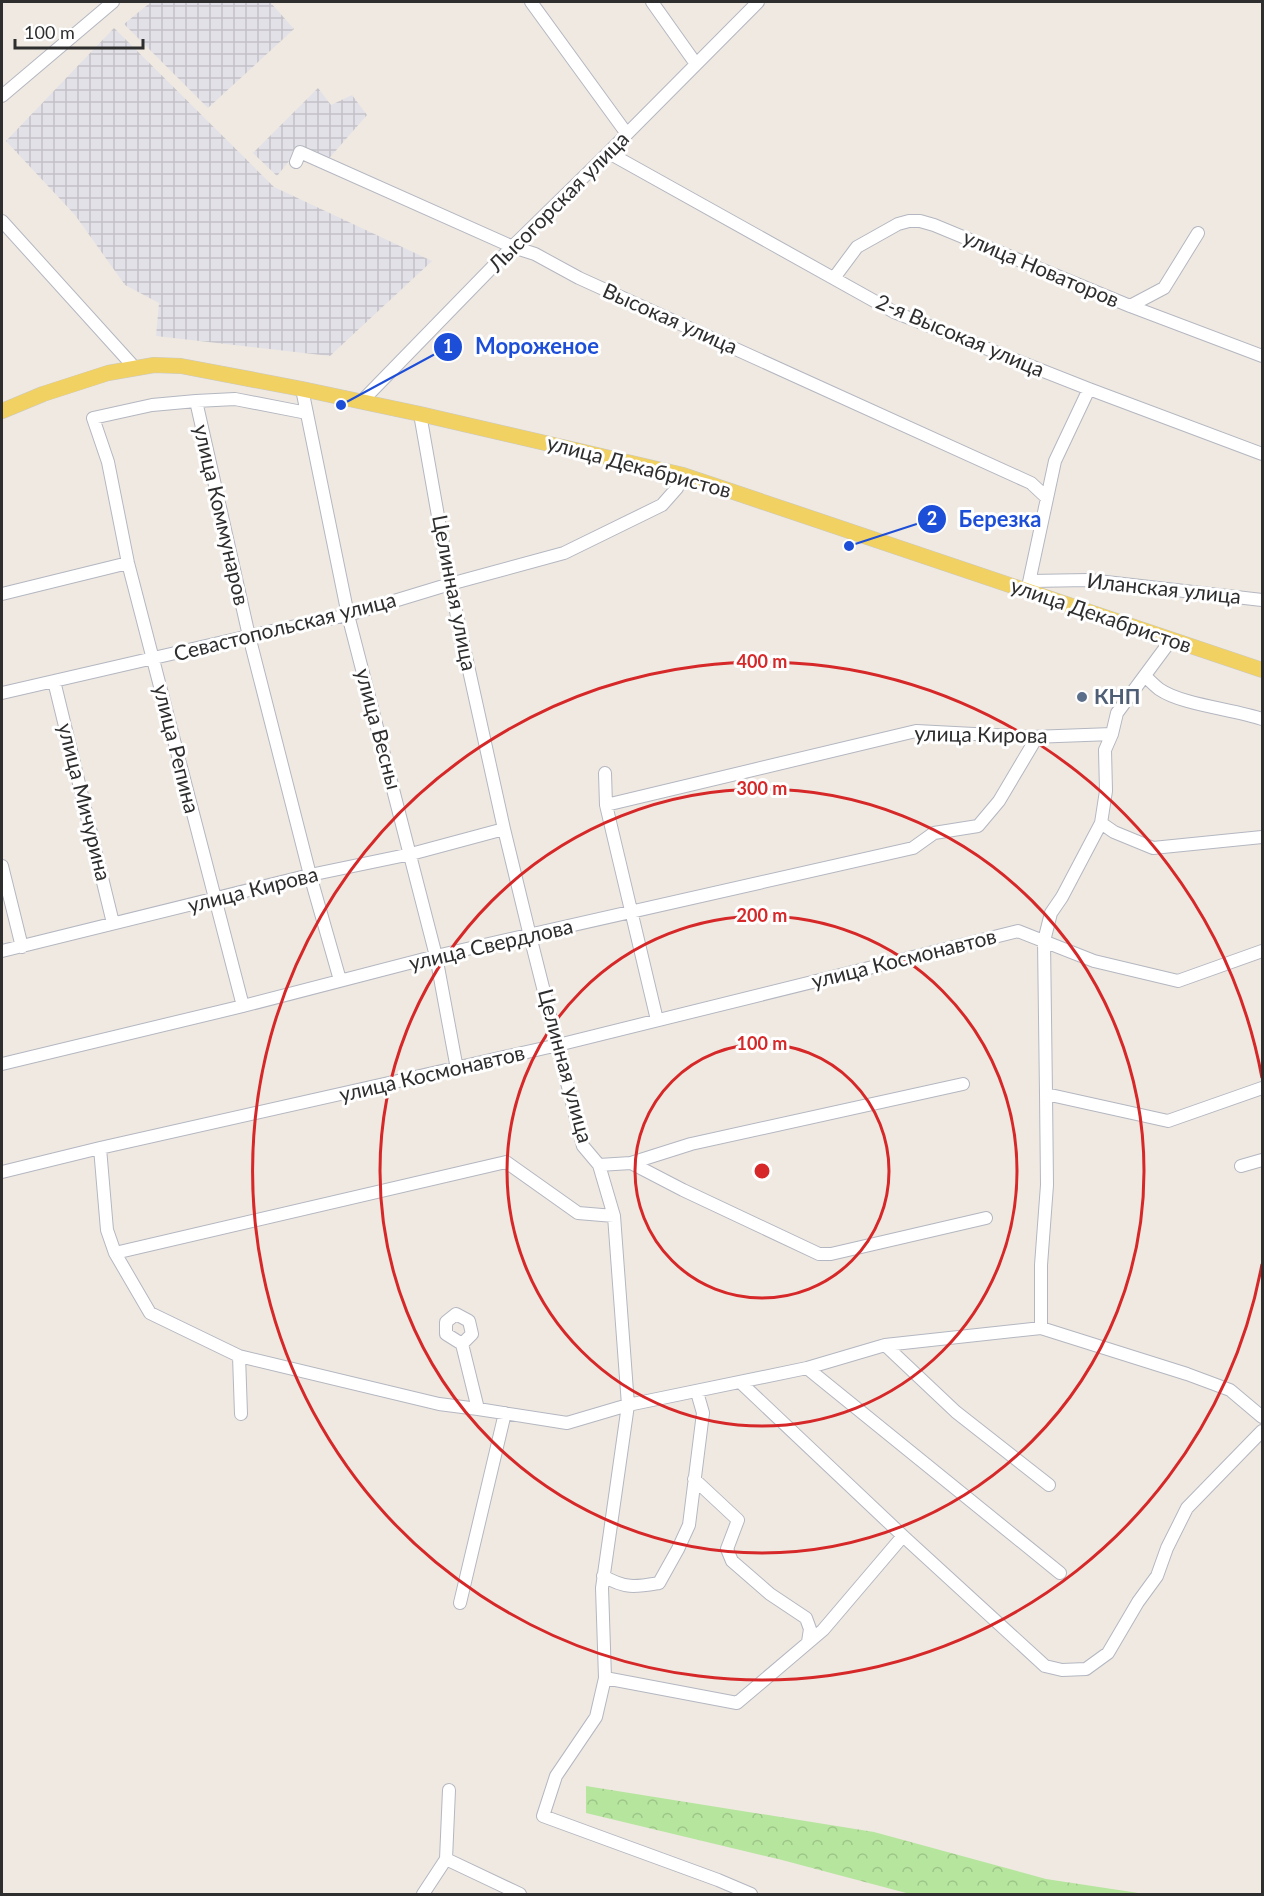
<svg xmlns="http://www.w3.org/2000/svg" width="1264" height="1896" font-family="Lato,sans-serif">
<defs>
<pattern id="industrial-grid" width="8" height="8" patternUnits="userSpaceOnUse" patternTransform="scale(1.5)"><rect width="8" height="8" fill="#e3e1e8"/><path d="M0 4h8M4 0v8" fill="none" stroke="#c3c1c7"/></pattern>
<pattern id="forest-crowns" width="20" height="18" patternUnits="userSpaceOnUse" patternTransform="scale(1.5)"><rect width="20" height="18" fill="#b6e59e"/><path d="M2 6a3 3 0 1 1 6 0M12 15a3 3 0 1 1 6 0" fill="none" stroke="#9dc588"/></pattern>
</defs>
<rect width="100%" height="100%" fill="#efe9e1"/>
<path fill="url(#industrial-grid)" d="M 151,2 L 270,2 L 294,29 L 208,108 L 124,24 Z
M 114,28 L 274,187 L 432,261 L 330,356 L 156,336 L 159,303 L 125,285 L 75,215 L 6,141 Z
M 318,88 L 331,105 L 352,95 L 367,115 L 325,163 L 301,146 L 277,176 L 253,153 Z"/>
<path fill="url(#forest-crowns)" d="M 586,1786 L 874,1832 L 1046,1879 L 1145,1894 L 910,1894 L 782,1860 L 586,1813 Z"/>
<g fill="none" stroke-linecap="round" stroke-linejoin="round">
<g stroke="#b4b7c1" stroke-width="14">
<path id="minor" d="M 531,2 L 627,134
M 652,2 L 696,64
M 2,96 L 113,2
M 609,153 L 894,312 L 1089,389 L 1262,454
M 296,162 L 300,152 L 513,247 L 535,254 L 579,278 L 1031,483 L 1047,498
M 2,221 L 135,368
M 834,278 L 857,247 L 898,224 L 909,221 L 920,221 L 934,225 L 1130,306 L 1262,356
M 1130,306 L 1164,288 L 1198,233
M 302,389 L 348,615 L 436,956 L 457,1069
M 196,401 L 152,405 L 93,418 L 108,462 L 128,563 L 243,1006
M 361,402 L 510,249 L 603,158 L 758,2
M 307,413 L 235,399 L 196,401 L 249,636 L 310,875 L 340,980
M 420,414 L 450,584 L 504,829 L 530,936 L 583,1146 L 599,1165 L 614,1216 L 628,1405 L 602,1588 L 605,1678 L 596,1717 L 556,1776 L 543,1816 L 718,1880 L 751,1894
M 1030,581 L 1089,580 L 1262,600
M 1028,587 L 1055,461 L 1089,389
M 2,594 L 128,563
M 1171,640 L 1117,713 L 1112,734 L 1105,750 L 1106,791 L 1101,823 L 1114,832 L 1153,848 L 1262,837
M 1145,676 C 1149,680 1154,685 1159,689 C 1182,705 1233,709 1262,719
M 54,681 L 113,923
M 2,693 L 249,636 L 348,615 L 450,584 L 564,553 L 662,505 L 677,488 L 683,475
M 605,773 L 606,805 L 657,1020
M 606,805 L 916,731 L 1032,737 L 1112,734
M 1101,823 L 1062,897 L 1051,913 L 1044,941 L 1046,1094 L 1168,1121 L 1262,1088
M 2,866 L 22,947
M 2,951 L 310,875 L 411,854 L 504,829
M 2,1064 L 243,1006 L 436,956 L 913,848 L 934,833 L 978,826 L 999,801 L 1037,737
M 100,1148 L 107,1230 L 115,1253 L 150,1313 L 239,1356 L 439,1404 L 478,1409 L 462,1344 L 446,1334 L 446,1322 L 456,1314 L 469,1321 L 472,1334 L 462,1344
M 631,1163 L 683,1190 L 819,1254 L 831,1254 L 986,1218
M 599,1165 L 631,1163 L 691,1144 L 963,1084
M 1241,1166 L 1262,1160
M 2,1172 L 100,1148 L 558,1045 L 1018,931 L 1094,961 L 1178,981 L 1262,951
M 115,1253 L 506,1162 L 578,1213 L 614,1216
M 1041,1328 L 1041,1265 L 1047,1185 L 1046,1094
M 885,1345 L 956,1412 L 1049,1485
M 239,1356 L 241,1414
M 807,1368 L 1060,1573
M 741,1383 L 903,1536 L 1045,1666 L 1062,1670 L 1086,1669 L 1108,1653 L 1138,1602 L 1157,1576 L 1167,1548 L 1187,1508 L 1262,1431
M 478,1409 L 567,1423 L 628,1405 L 807,1368 L 885,1345 L 1041,1328 L 1187,1374 L 1230,1390 L 1262,1417
M 694,1479 L 738,1520 L 727,1549 L 732,1561 L 770,1594 L 806,1618 L 810,1629 L 808,1642
M 603,1576 C 626,1589 635,1587 659,1583 L 678,1549 L 689,1525 L 703,1413 L 697,1392
M 460,1603 L 505,1413
M 605,1678 L 737,1703 L 823,1630 L 903,1536
M 446,1859 L 520,1894
M 423,1894 L 446,1859 L 449,1790"/>
</g>
<g stroke="#c9c9c9" stroke-width="16">
<path id="major" d="M 2,411 L 43,394 L 108,373 L 154,365 L 181,366 L 302,389 L 420,414 L 683,475 L 1262,670"/>
</g>
<use href="#minor" stroke="#fff" stroke-width="12"/>
<use href="#major" stroke="#f2d163" stroke-width="15"/>
</g>
<g fill="none" stroke="#d62828" stroke-width="3">
<circle cx="762" cy="1171" r="127"/>
<circle cx="762" cy="1171" r="255"/>
<circle cx="762" cy="1171" r="382"/>
<path d="M1262 1264A509 509 0 1 1 1262 1078"/>
</g>
<circle fill="#5c6f8a" stroke="#fff" stroke-width="2" cx="1082" cy="697" r="6"/>
<g text-anchor="middle" stroke-width="6" stroke-linejoin="round" paint-order="stroke">
<g font-size="21" fill="#2e2e2e" stroke="#fff">
<text transform="translate(559 202) rotate(-45)" y="7">Лысогорская улица</text>
<text transform="translate(1041 269) rotate(23)" y="7">улица Новаторов</text>
<text transform="translate(670 319) rotate(24)" y="7">Высокая улица</text>
<text transform="translate(960 336) rotate(23)" y="7">2-я Высокая улица</text>
<text transform="translate(639 467) rotate(15)" y="7">улица Декабристов</text>
<text transform="translate(221 515) rotate(77)" y="7">улица Коммунаров</text>
<text transform="translate(1164 589) rotate(6)" y="7">Иланская улица</text>
<text transform="translate(454 593) rotate(79)" y="7">Целинная улица</text>
<text transform="translate(1101 616) rotate(19)" y="7">улица Декабристов</text>
<text transform="translate(285 627) rotate(-14)" y="7">Севастопольская улица</text>
<text transform="translate(378 729) rotate(75)" y="7">улица Весны</text>
<text transform="translate(981 735) rotate(1)" y="7">улица Кирова</text>
<text transform="translate(176 749) rotate(76)" y="7">улица Репина</text>
<text transform="translate(84 802) rotate(76)" y="7">улица Мичурина</text>
<text transform="translate(253 890) rotate(-14)" y="7">улица Кирова</text>
<text transform="translate(491 945) rotate(-13)" y="7">улица Свердлова</text>
<text transform="translate(904 959) rotate(-14)" y="7">улица Космонавтов</text>
<text transform="translate(565 1066) rotate(75)" y="7">Целинная улица</text>
<text transform="translate(432 1074) rotate(-13)" y="7">улица Космонавтов</text>
</g>
<g font-size="21" font-weight="bold" fill="#4e5e75" stroke="#fff" text-anchor="start">
<text x="1094" y="704">КНП</text>
</g>
</g>
<circle cx="762" cy="1171" r="9" fill="#d62828" stroke="#fff" stroke-width="3"/>
<g font-size="18" text-anchor="middle" font-weight="bold" fill="#d62828" stroke="#fff" stroke-width="6" stroke-linejoin="round" paint-order="stroke">
<text x="762" y="668">400 m</text>
<text x="762" y="795">300 m</text>
<text x="762" y="922">200 m</text>
<text x="762" y="1050">100 m</text>
</g>
<path fill="none" stroke="#1d4ed8" stroke-width="2" d="M341 405L448 347M849 546L932 519"/>
<g fill="#1d4ed8" stroke="#fff" stroke-width="2">
<circle cx="341" cy="405" r="6"/>
<circle cx="849" cy="546" r="6"/>
<circle cx="448" cy="347" r="15"/>
<circle cx="932" cy="519" r="15"/>
</g>
<g font-size="18" text-anchor="middle" font-weight="bold" fill="#fff">
<text x="448" y="353">1</text>
<text x="932" y="525">2</text>
</g>
<g font-size="22" text-anchor="middle" font-weight="bold" fill="#1d4ed8" stroke="#fff" stroke-width="6" stroke-linejoin="round" paint-order="stroke">
<text x="537" y="354">Мороженое</text>
<text x="1000" y="527">Березка</text>
</g>
<rect width="1264" height="1896" fill="none" stroke="#2e2e2e" stroke-width="6"/>
<path d="M15 39v9h128v-9" fill="none" stroke="#2e2e2e" stroke-width="3"/>
<text x="24" y="39" font-size="18" fill="#2e2e2e" stroke="#ffffff" stroke-width="4.5" paint-order="stroke">100 m</text>
</svg>
